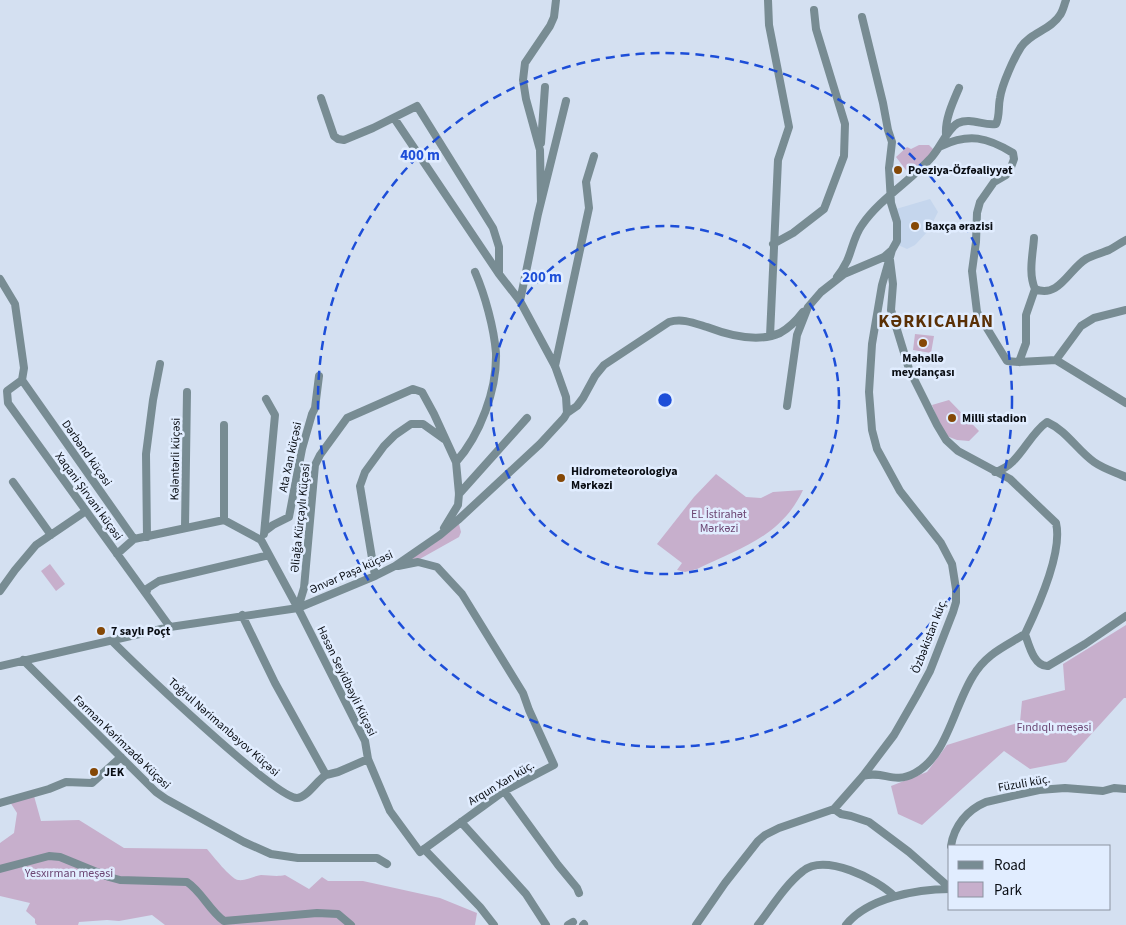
<svg xmlns="http://www.w3.org/2000/svg" width="1126" height="925" font-family="'Source Sans 3',sans-serif">
<rect width="100%" height="100%" fill="#d4e0f1"/>
<path fill="#c5d6ed" d="M 930,199 L 938,212 L 929,230 L 915,245 L 907,249 L 898,245 L 896,209 Z"/>
<path fill="#c7afcc" d="M 919,145 L 929,145 L 934,150 C 927,160 917,166 909,174 L 896,157 L 907,147 L 911,149 Z
M 915,334 L 934,336 L 931,353 L 913,350 Z
M 949,400 L 979,431 L 969,441 L 957,440 L 944,435 L 932,405 Z
M 716,474 L 746,497 L 761,498 L 773,492 L 803,490 C 781,537 740,548 697,569 L 685,572 L 677,570 L 682,563 L 657,544 L 694,497 Z
M 459,524 L 461,532 L 459,537 L 418,560 L 413,562 L 409,559 L 431,546 Z
M 50,564 L 65,584 L 56,591 L 41,571 Z
M 1126,625 L 1126,698 L 1124,698 L 1066,762 L 1030,769 L 1004,751 L 922,825 L 898,814 L 891,786 L 927,772 L 947,745 L 1020,722 L 1022,701 L 1065,690 L 1063,664 Z
M 34,796 L 41,821 L 79,820 L 124,848 L 207,849 C 213,856 230,878 238,880 C 246,881 254,876 261,875 C 270,875 276,877 285,875 L 309,889 L 322,877 L 328,881 L 363,881 L 440,898 L 477,913 L 475,925 L 165,925 L 152,915 L 119,921 L 107,920 L 79,922 L 78,925 L 37,925 L 35,923 L 35,919 L 26,911 L 30,903 L 0,896 L 0,843 L 14,833 L 17,813 L 10,802 Z"/>
<g fill="none" stroke-linecap="round" stroke-linejoin="round">
<path stroke="#788c93" stroke-width="8" d="M 768,0 L 769,25 L 789,127 L 778,160 L 770,336
M 321,98 L 334,136 L 338,139 L 344,140 L 373,128 L 417,106 L 493,228 L 499,247 L 499,273
M 946,134 C 945,119 953,102 959,88
M 541,143 L 545,87
M 941,146 C 969,133 987,137 1013,153 L 1014,159 L 1010,170 L 1006,175 L 994,182 L 980,202 L 977,213 L 976,242 L 972,271 L 977,312 L 1007,361 L 1019,362 L 1056,360 L 1126,403
M 541,201 L 540,150 L 526,99 L 523,80 L 525,63 L 550,26 L 554,17 L 556,0
M 1034,238 C 1033,254 1028,273 1035,289 C 1059,299 1069,269 1086,259 C 1093,255 1102,253 1109,250 C 1115,247 1120,243 1126,240
M 773,244 L 793,233 L 824,209 L 844,156 L 845,124 L 816,29 L 814,10
M 890,260 L 893,284 L 891,310 L 909,369 L 937,425 L 946,440 L 958,451 L 1010,479 L 1056,523 C 1063,552 1038,607 1025,634
M 837,277 C 841,272 844,267 847,261 C 852,250 854,236 862,225 C 880,199 909,182 930,159 C 940,149 947,129 958,123 C 971,117 983,126 996,124 C 1000,116 998,107 1000,98 C 1002,84 1014,58 1021,47 C 1031,32 1051,30 1060,15 C 1063,11 1064,5 1066,0
M 0,279 L 15,304 L 24,368 L 22,380
M 520,301 L 538,214 L 566,101
M 1056,360 L 1081,326 L 1094,318 L 1126,310
M 1019,362 L 1026,343 L 1026,315 L 1035,289
M 555,366 L 589,208 L 586,182 L 594,156
M 22,380 L 7,391 L 8,403 L 170,627
M 22,380 L 134,539
M 787,406 L 797,335 L 808,307 L 821,292 L 844,274 L 884,257 L 892,250 L 897,241 L 897,222 L 891,203 L 889,168 L 892,142 L 888,130 L 883,103 L 862,17
M 567,413 L 577,406 L 583,398 L 595,376 L 604,365 L 669,322 C 682,318 694,323 707,327 C 728,335 758,343 780,333 C 789,328 797,320 803,312
M 224,425 L 224,520
M 456,462 C 480,435 497,390 496,353 C 494,328 485,295 475,272
M 995,472 C 1020,465 1027,436 1047,422 C 1067,431 1077,450 1094,462 C 1104,469 1115,472 1126,477
M 13,482 L 51,535
M 459,494 L 527,418
M 185,527 L 187,392
M 265,531 L 273,525 L 289,517 L 302,449 L 312,414 L 315,408 L 319,376
M 264,534 L 275,415 L 266,399
M 147,537 L 146,454 L 153,400 L 160,364
M 117,554 L 134,539 L 224,520 L 261,540 L 300,612 L 365,741 L 368,759 L 390,811 L 420,852 L 504,791 L 554,765 L 529,710 L 523,693 L 462,594 L 437,567 L 418,562 L 398,566
M 375,576 L 360,486 L 365,472 L 384,446 L 395,435 L 411,424 L 423,424 L 444,439
M 0,591 L 15,570 L 36,545 L 86,511
M 146,593 L 148,588 L 159,581 L 269,555
M 298,608 L 304,588 L 315,465 L 320,455 L 347,418 L 413,389 L 422,392 L 434,414 L 456,462 L 459,494 L 458,505 L 444,528
M 242,615 L 275,683 L 326,775 L 338,772 L 368,759
M 1025,634 C 1029,645 1034,667 1048,666 L 1085,644 L 1126,616
M 112,641 C 135,664 275,798 297,798 C 307,798 317,780 326,775
M 23,660 L 156,792 L 166,799 L 244,842 L 271,854 L 298,858 L 377,858 L 387,864
M 0,666 L 170,627 L 298,608 L 375,576 L 395,566 L 440,535 L 458,520 L 540,444 L 564,418 L 567,413 L 566,397 L 555,366 L 520,301 L 499,274 L 394,118
M 863,776 C 884,770 893,785 915,773 C 947,756 954,706 973,676 C 986,654 1004,647 1025,634
M 504,791 L 558,865 L 577,888 L 579,893
M 0,803 L 49,789 L 66,782 L 92,783 L 121,757
M 834,809 L 841,814 L 851,816 L 869,822 L 909,852 L 950,888
M 461,822 L 526,894 L 546,925
M 951,846 C 954,826 967,810 986,802 L 1039,790 L 1065,788 L 1103,791 L 1114,788 L 1126,789
M 424,849 L 480,907 L 494,925
M 0,869 L 49,856 L 60,857 L 109,877 L 120,880 L 187,882 C 202,892 209,910 224,921 L 317,913 L 338,914 L 351,925
M 568,925 L 573,922
M 583,925 L 584,924
M 696,925 L 725,883 L 758,841 L 765,835 L 779,828 L 834,809 L 863,776 L 894,735 L 917,695 L 930,671 L 953,612 L 956,602 L 956,589 L 952,564 L 941,543 L 900,491 L 877,449 L 872,430 L 869,392 L 872,344 L 882,285 L 892,250
M 758,925 C 772,907 785,885 803,871 C 825,853 877,879 894,896
M 846,925 C 867,898 917,889 950,889"/>
</g>
<g fill="none" stroke="#1d4ed8" stroke-width="2.5" stroke-dasharray="9 6">
<circle cx="665" cy="400" r="174"/>
<circle cx="665" cy="400" r="347"/>
</g>
<g fill="#854806" stroke="#e1edff" stroke-width="2">
<circle cx="898" cy="170" r="5"/>
<circle cx="915" cy="226" r="5"/>
<circle cx="923" cy="343" r="5"/>
<circle cx="952" cy="418" r="5"/>
<circle cx="561" cy="478" r="5"/>
<circle cx="101" cy="631" r="5"/>
<circle cx="94" cy="772" r="5"/>
</g>
<g text-anchor="middle" stroke-width="5" stroke-linejoin="round" paint-order="stroke">
<g font-size="12" font-weight="bold" fill="#090d13" stroke="#e1edff" text-anchor="start">
<text x="908" y="174">Poeziya-Özfəaliyyət</text>
<text x="925" y="230">Baxça ərazisi</text>
<text x="923" y="362" text-anchor="middle">Məhəllə<tspan x="923" dy="14">meydançası</tspan></text>
<text x="962" y="422">Milli stadion</text>
<text x="571" y="475">Hidrometeorologiya<tspan x="571" dy="14">Mərkəzi</tspan></text>
<text x="111" y="635">7 saylı Poçt</text>
<text x="104" y="776">JEK</text>
</g>
<g font-size="12" fill="#090d13" stroke="#e1edff">
<text transform="translate(87 453) rotate(55)" y="4">Dərbənd küçəsi</text>
<text transform="translate(290 457) rotate(-78)" y="4">Ata Xan küçəsi</text>
<text transform="translate(175 459) rotate(-89)" y="4">Kələntərli küçəsi</text>
<text transform="translate(89 496) rotate(54)" y="4">Xaqani Şirvani küçəsi</text>
<text transform="translate(300 518) rotate(-84)" y="4">Əliağa Kürçaylı Küçəsi</text>
<text transform="translate(351 572) rotate(-24)" y="4">Ənvər Paşa küçəsi</text>
<text transform="translate(929 636) rotate(-69)" y="4">Özbəkistan küç.</text>
<text transform="translate(347 681) rotate(64)" y="4">Həsən Seyidbəyli Küçəsi</text>
<text transform="translate(224 727) rotate(41)" y="4">Toğrul Nərimanbəyov Küçəsi</text>
<text transform="translate(122 742) rotate(44)" y="4">Fərman Kərimzadə Küçəsi</text>
<text transform="translate(501 783) rotate(-31)" y="4">Arqun Xan küç.</text>
<text transform="translate(1024 783) rotate(-10)" y="4">Füzuli küç.</text>
</g>
<g font-size="12" fill="#6d4774" stroke="#e1edff">
<text x="719" y="518">EL İstirahət<tspan x="719" dy="14">Mərkəzi</tspan></text>
<text x="1054" y="731">Fındıqlı meşəsi</text>
<text x="69" y="877">Yesxırman meşəsi</text>
</g>
<g font-size="18" font-weight="bold" letter-spacing="1" fill="#5a3006" stroke="#e1edff">
<text x="936" y="327">KƏRKICAHAN</text>
</g>
</g>
<circle cx="665" cy="400" r="8" fill="#1d4ed8" stroke="#e1edff" stroke-width="2.5"/>
<g font-size="15" text-anchor="middle" font-weight="bold" fill="#1d4ed8" stroke="#e1edff" stroke-width="5" stroke-linejoin="round" paint-order="stroke">
<text x="420" y="160">400 m</text>
<text x="542" y="282">200 m</text>
</g>
<rect x="948" y="845" width="162" height="65" fill="#e1edff" stroke="#8b93a1"/>
<rect x="958" y="861" width="25" height="8" fill="#788c93" stroke="#8b93a1"/>
<text x="994" y="870" font-size="15" fill="#090d13">Road</text>
<rect x="958" y="882" width="25" height="15" fill="#c7afcc" stroke="#8b93a1"/>
<text x="994" y="895" font-size="15" fill="#090d13">Park</text>
</svg>
